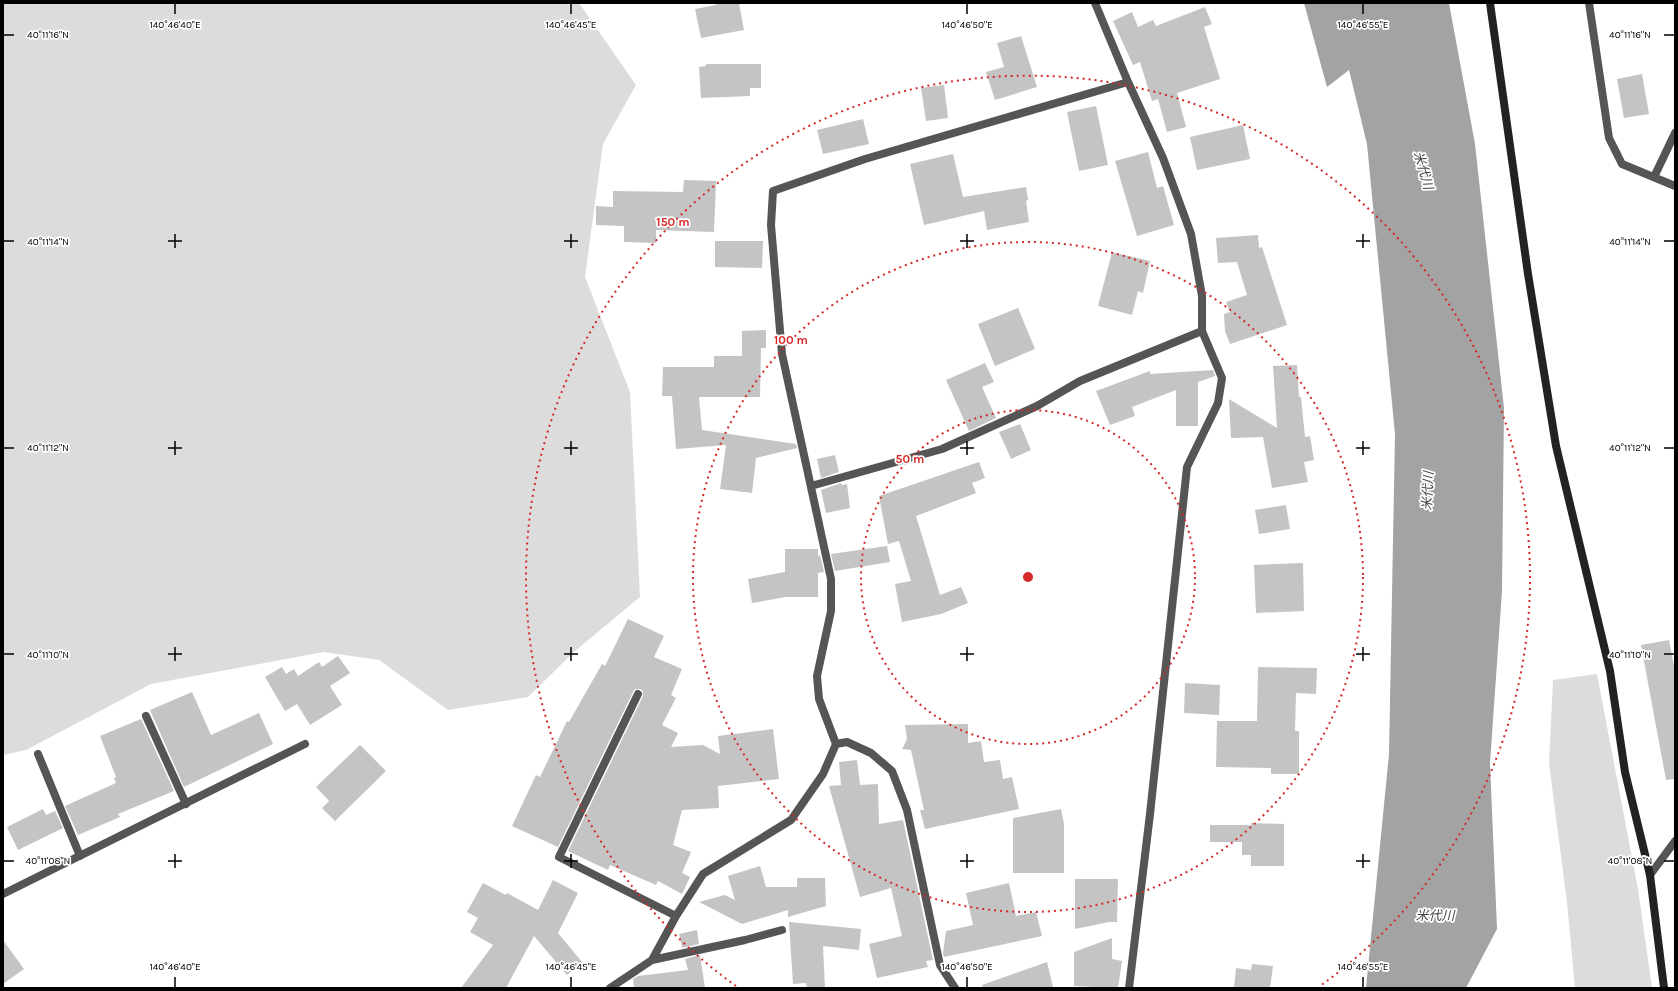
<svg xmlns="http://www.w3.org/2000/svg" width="1678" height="991" font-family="Karla,'Noto Sans JP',sans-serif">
<rect width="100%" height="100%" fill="#fff"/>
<path fill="#dcdcdc" d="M 3,3 L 579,3 L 636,85 L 603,144 L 585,277 L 630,392 L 640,597 L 575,651 L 528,697 L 448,710 L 379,660 L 324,652 L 151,684 L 26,750 L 3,755 Z
M 1597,674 L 1638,889 L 1652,988 L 1575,988 L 1567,903 L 1549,763 L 1553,680 Z"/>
<path fill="#a3a3a3" d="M 1304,3 L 1449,3 L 1475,144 L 1504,408 L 1502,591 L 1490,763 L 1497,929 L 1466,988 L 1366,988 L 1389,754 L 1395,434 L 1367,144 L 1349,70 L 1327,87 Z"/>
<path fill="#c4c4c4" d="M 716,3 L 739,3 L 744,30 L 701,38 L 695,9 L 716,5 Z
M 1205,7 L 1212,24 L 1204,27 L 1220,79 L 1177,93 L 1186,127 L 1167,132 L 1158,99 L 1152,101 L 1140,62 L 1133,65 L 1113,21 L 1132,12 L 1138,27 L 1153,20 L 1156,26 Z
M 1021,36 L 1037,87 L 995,100 L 986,72 L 1004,67 L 997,43 Z
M 706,64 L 761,64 L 761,88 L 750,88 L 750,96 L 701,98 L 699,67 L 706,66 Z
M 1642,74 L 1649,114 L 1624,118 L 1617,79 Z
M 944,85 L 948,118 L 926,121 L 921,88 Z
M 1096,106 L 1108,165 L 1079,171 L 1067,112 Z
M 863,119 L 869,144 L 823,154 L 817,130 Z
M 1243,125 L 1250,159 L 1197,170 L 1190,137 Z
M 1148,152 L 1157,188 L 1163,186 L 1174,225 L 1137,236 L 1115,161 Z
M 953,154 L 963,197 L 1026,187 L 1028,200 L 1026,201 L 1029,222 L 987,230 L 984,211 L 924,225 L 910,164 Z
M 684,180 L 716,181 L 714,232 L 656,230 L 656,243 L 624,242 L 624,226 L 596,225 L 596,206 L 613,207 L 613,191 L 683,192 Z
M 1258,235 L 1259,248 L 1262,247 L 1287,325 L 1230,344 L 1225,331 L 1224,314 L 1230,312 L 1226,302 L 1247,295 L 1237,262 L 1218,263 L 1216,238 Z
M 715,241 L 763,241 L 762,268 L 715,267 Z
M 1112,252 L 1150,261 L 1143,293 L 1138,291 L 1132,315 L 1098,306 Z
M 1018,308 L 1035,349 L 995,366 L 978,324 Z
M 766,330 L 766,348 L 761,348 L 760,397 L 699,397 L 702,430 L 796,444 L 797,448 L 756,458 L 752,493 L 720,489 L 726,445 L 676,449 L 672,396 L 662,396 L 663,367 L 714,367 L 714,356 L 742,356 L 742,331 Z
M 985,363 L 994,382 L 982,387 L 996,418 L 969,431 L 946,380 Z
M 1297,365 L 1299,397 L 1301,397 L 1305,437 L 1310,436 L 1314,460 L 1304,462 L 1308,482 L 1272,488 L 1263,437 L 1231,438 L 1229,399 L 1277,428 L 1273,366 Z
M 1213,370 L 1215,376 L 1198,382 L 1198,426 L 1176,426 L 1176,390 L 1132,407 L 1135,416 L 1110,425 L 1096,391 L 1150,371 L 1150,374 Z
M 1020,424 L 1031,450 L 1011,459 L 999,432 Z
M 835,455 L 839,472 L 821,478 L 817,459 Z
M 979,462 L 985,478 L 972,483 L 976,493 L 916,516 L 940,595 L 961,587 L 968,603 L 941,614 L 902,622 L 895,584 L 911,581 L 899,541 L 888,544 L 879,496 Z
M 841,483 L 842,485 L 847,484 L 850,508 L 826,513 L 821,490 Z
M 1286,505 L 1290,529 L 1259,534 L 1255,510 Z
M 887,546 L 890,562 L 835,571 L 831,554 Z
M 785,549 L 818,549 L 818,556 L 820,555 L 824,572 L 818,573 L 818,597 L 786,597 L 752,603 L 748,579 L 785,572 Z
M 1303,563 L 1304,611 L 1256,613 L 1254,565 Z
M 628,619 L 664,636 L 654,657 L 682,669 L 671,695 L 676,698 L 662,725 L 678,733 L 671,747 L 703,745 L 720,754 L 718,736 L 773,729 L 779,779 L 718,786 L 719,808 L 682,810 L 673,845 L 691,852 L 682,873 L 690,877 L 682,894 L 658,881 L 656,885 L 610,865 L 608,870 L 568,851 L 643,696 L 643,691 L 640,689 L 635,689 L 633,692 L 558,847 L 512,826 L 536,775 L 540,777 L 567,721 L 569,722 L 602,664 L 605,666 Z
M 1669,640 L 1675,671 L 1675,779 L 1666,780 L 1641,645 Z
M 338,656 L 350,673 L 330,686 L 342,705 L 310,725 L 297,704 L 285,711 L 265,677 L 282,667 L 286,674 L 294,669 L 298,676 L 319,662 L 322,667 Z
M 1258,667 L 1317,668 L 1316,694 L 1296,693 L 1295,731 L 1299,731 L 1299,774 L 1271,774 L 1271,768 L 1216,767 L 1217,721 L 1257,721 Z
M 1185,683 L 1220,685 L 1219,715 L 1184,713 Z
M 192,692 L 211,735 L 259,713 L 273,744 L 184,787 L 150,710 Z
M 141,719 L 174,791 L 118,814 L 120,817 L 78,835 L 65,806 L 116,783 L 114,778 L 116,777 L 100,736 Z
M 968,724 L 968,743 L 981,741 L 984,762 L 1000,760 L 1003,779 L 1012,777 L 1019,809 L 925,829 L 920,810 L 924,810 L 911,750 L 902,749 L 907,739 L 905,725 Z
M 360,745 L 386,771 L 335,821 L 322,808 L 329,801 L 316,787 Z
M 857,760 L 860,785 L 878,784 L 879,824 L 903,820 L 933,960 L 926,961 L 928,967 L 877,978 L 869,944 L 902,936 L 891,888 L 860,897 L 829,786 L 841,785 L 839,762 Z
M 43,809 L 46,815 L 55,811 L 63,828 L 18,850 L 7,827 Z
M 1061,809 L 1064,824 L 1064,873 L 1013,873 L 1013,818 Z
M 1251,823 L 1284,824 L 1284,866 L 1251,866 L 1251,855 L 1242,855 L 1242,842 L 1210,842 L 1210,825 L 1251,825 Z
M 760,866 L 766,887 L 797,887 L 797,878 L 825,878 L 826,906 L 788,917 L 788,910 L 742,924 L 699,902 L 725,895 L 735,900 L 728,876 Z
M 1075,879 L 1118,879 L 1117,922 L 1109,922 L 1075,929 Z
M 553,880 L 578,893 L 558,933 L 582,962 L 567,975 L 534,936 L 506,988 L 461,988 L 493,945 L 470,932 L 478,918 L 467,912 L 483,883 L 506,895 L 507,893 L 538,910 Z
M 1009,883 L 1016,916 L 1036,912 L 1042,936 L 944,957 L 943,953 L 946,931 L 973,925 L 966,893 Z
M 789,922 L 861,929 L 859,950 L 823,946 L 825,988 L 807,988 L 806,983 L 793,984 Z
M 697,930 L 699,944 L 682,948 L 679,934 Z
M 1112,938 L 1112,959 L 1122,961 L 1118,988 L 1074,986 L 1074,952 Z
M 3,940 L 24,969 L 3,984 Z
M 700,955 L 705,988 L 634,988 L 633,979 L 638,976 L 688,970 L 685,959 Z
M 1047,962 L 1053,987 L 983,988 L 982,985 Z
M 1252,964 L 1273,966 L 1270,988 L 1234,988 L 1236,968 L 1251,970 Z"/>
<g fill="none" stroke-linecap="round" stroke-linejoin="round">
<path stroke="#555" stroke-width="8" d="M 1095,3 L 1128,82 L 1163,158 L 1191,234 L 1202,296 L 1202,331 L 1222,378 L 1218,403 L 1187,467 L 1150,814 L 1129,988
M 1589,3 L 1609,138 L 1622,164 L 1675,186
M 1654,177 L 1675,133
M 811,486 L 942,449 L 1037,406 L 1080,381 L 1202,331
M 638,694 L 559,857 L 676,916
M 146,716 L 186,804
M 836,744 L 847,742 L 871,753 L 892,771 L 907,810 L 940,965 L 955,988
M 38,754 L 80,856
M 1650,875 L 1675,841
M 3,894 L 305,744
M 652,960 L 745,940 L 782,930
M 610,988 L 652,960 L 676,916 L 703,874 L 791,820 L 823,774 L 836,744 L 819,699 L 817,676 L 831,611 L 831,579 L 782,354 L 771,225 L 773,191 L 865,159 L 1128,82"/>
<path stroke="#222" stroke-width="8" d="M 1490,3 L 1528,274 L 1556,446 L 1610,671 L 1625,772 L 1650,875 L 1664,988"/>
</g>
<path fill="none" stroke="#000" stroke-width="1.5" d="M 175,4 L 175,14M 571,4 L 571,14M 967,4 L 967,14M 1363,4 L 1363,14M 4,35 L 14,35M 1664,35 L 1674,35M 175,234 L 175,248M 571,234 L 571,248M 967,234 L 967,248M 1363,234 L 1363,248M 4,241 L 14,241M 168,241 L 182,241M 564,241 L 578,241M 960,241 L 974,241M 1356,241 L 1370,241M 1664,241 L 1674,241M 175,441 L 175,455M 571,441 L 571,455M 967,441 L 967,455M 1363,441 L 1363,455M 4,448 L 14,448M 168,448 L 182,448M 564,448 L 578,448M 960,448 L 974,448M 1356,448 L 1370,448M 1664,448 L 1674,448M 175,647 L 175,661M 571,647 L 571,661M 967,647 L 967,661M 1363,647 L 1363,661M 4,654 L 14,654M 168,654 L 182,654M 564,654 L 578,654M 960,654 L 974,654M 1356,654 L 1370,654M 1664,654 L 1674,654M 175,854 L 175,868M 571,854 L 571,868M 967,854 L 967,868M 1363,854 L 1363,868M 4,861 L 14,861M 168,861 L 182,861M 564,861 L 578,861M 960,861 L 974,861M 1356,861 L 1370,861M 1664,861 L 1674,861M 175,977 L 175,987M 571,977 L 571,987M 967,977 L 967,987M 1363,977 L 1363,987"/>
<g fill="none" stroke="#d62828" stroke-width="2" stroke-dasharray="2 4">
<circle cx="1028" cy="577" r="167"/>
<circle cx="1028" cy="577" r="335"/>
<path d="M736 986A502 502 0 1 1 1320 986"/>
</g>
<g text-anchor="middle" stroke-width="3.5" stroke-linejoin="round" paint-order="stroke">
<g font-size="13" font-style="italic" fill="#444" stroke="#fff">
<text transform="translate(1424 170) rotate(74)" y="5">米代川</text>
<text transform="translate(1427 491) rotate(-87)" y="5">米代川</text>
<text x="1435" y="920">米代川</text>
</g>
</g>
<g font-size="10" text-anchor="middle" fill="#000" stroke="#fff" stroke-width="3.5" stroke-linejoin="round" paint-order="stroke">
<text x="175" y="28">140°46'40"E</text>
<text x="571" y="28">140°46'45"E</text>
<text x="967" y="28">140°46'50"E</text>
<text x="1363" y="28">140°46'55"E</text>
<text x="48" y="38">40°11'16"N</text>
<text x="1630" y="38">40°11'16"N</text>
<text x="48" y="245">40°11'14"N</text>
<text x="1630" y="245">40°11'14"N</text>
<text x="48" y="451">40°11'12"N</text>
<text x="1630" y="451">40°11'12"N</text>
<text x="48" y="658">40°11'10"N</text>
<text x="1630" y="658">40°11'10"N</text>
<text x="48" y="864">40°11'08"N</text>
<text x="1630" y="864">40°11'08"N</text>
<text x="175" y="970">140°46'40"E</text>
<text x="571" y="970">140°46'45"E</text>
<text x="967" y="970">140°46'50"E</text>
<text x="1363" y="970">140°46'55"E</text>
</g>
<circle cx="1028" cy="577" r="6" fill="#d62828" stroke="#fff" stroke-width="2"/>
<g font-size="12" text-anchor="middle" font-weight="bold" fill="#d62828" stroke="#fff" stroke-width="3.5" stroke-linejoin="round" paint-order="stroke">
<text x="673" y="226">150 m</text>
<text x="791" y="344">100 m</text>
<text x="910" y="463">50 m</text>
</g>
<rect width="1678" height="991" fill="none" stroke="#000000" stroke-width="8"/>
</svg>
